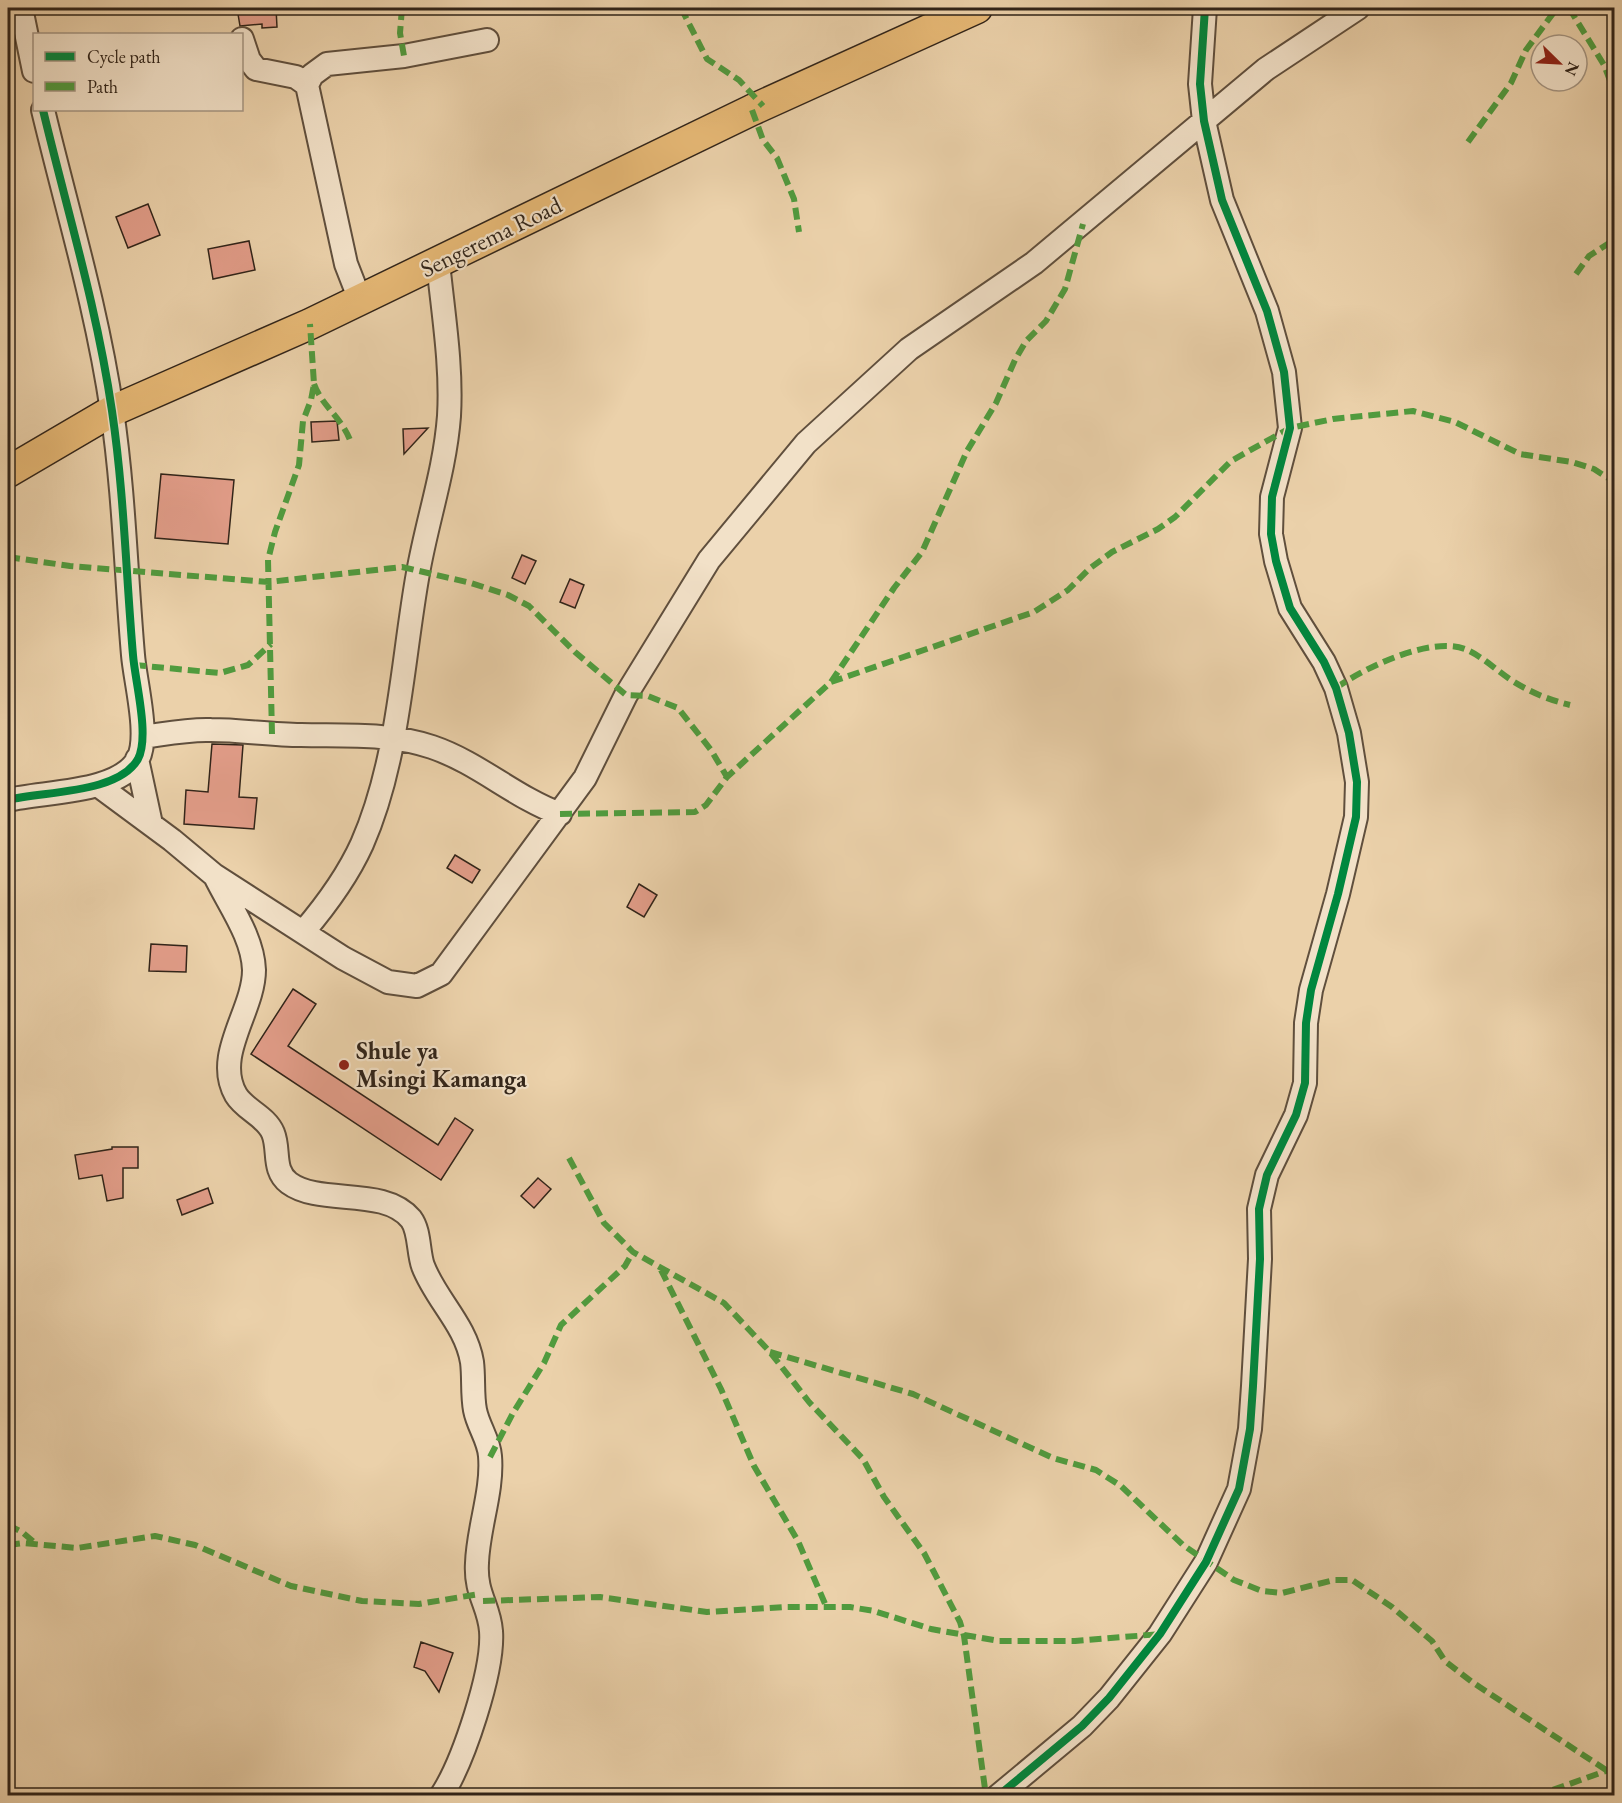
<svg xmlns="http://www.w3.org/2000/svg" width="1622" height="1803" font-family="'EB Garamond',serif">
<rect width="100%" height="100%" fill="#ebd1aa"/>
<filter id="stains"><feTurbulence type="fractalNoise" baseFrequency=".00333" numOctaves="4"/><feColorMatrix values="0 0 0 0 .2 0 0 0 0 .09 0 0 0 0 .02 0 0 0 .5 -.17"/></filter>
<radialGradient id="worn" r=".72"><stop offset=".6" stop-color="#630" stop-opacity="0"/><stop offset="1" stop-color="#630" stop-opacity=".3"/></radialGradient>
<path fill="#e29d89" stroke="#312419" stroke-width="1.5" d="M 237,8 L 276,8 L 277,27 L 262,28 L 262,24 L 240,26 Z
M 148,204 L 160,235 L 128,248 L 116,217 Z
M 249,241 L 255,270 L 213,279 L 208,249 Z
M 337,421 L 339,440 L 312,442 L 311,422 Z
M 428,428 L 404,454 L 403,429 Z
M 161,474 L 234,480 L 228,544 L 155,538 Z
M 522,555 L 536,561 L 525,584 L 512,578 Z
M 570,579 L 584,585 L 575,608 L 560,602 Z
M 212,744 L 243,745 L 239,797 L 257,798 L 254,829 L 184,824 L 186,790 L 208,792 Z
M 455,855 L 480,870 L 472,883 L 447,868 Z
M 639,884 L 657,895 L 644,917 L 627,907 Z
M 151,944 L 187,946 L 186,972 L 149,971 Z
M 293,989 L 316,1004 L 288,1046 L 438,1145 L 455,1118 L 473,1130 L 441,1180 L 251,1054 Z
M 112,1147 L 138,1147 L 138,1168 L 123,1168 L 123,1198 L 107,1201 L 102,1175 L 79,1179 L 75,1155 L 112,1149 Z
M 538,1178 L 551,1189 L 534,1208 L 521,1196 Z
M 208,1188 L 213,1203 L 182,1215 L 177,1200 Z
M 421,1642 L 453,1653 L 439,1692 L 425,1671 L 414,1667 Z"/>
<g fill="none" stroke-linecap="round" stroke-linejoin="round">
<g stroke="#604f3d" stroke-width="26">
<path id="minor" d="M 21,8 L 34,71
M 242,39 L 249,60 L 256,69 L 296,77 L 307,85 L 346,264 L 360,300
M 307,85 L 312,75 L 327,64 L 404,56 L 487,40
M 143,737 C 165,734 188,729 211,730 C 241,730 271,735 301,735 C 345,736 391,733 432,747 C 479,763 514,797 560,814
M 137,759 L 151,824
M 99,786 L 172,840 L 214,875 L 343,958 L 388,982 L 417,986 L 441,974 L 585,778 L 626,695 L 709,560 L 806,443 L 909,349 L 1034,263 L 1266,69 L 1358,8
M 8,800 C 44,791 118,794 138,759 C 150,736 135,681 133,655 C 126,574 124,492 112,411 C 97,308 67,210 43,110
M 215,876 C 229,905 253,937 254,970 C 254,1011 213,1055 236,1095 C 245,1110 266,1116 273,1133 C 280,1150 272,1170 289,1183 C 320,1206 384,1186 411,1219 C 420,1231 418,1252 423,1266 C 436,1300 466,1325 472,1362 C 474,1378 472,1394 475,1410 C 478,1426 489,1440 490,1456 C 493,1491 478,1528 477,1563 C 475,1594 489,1605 491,1631 C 494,1670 463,1763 441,1796
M 304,931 C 327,904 347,877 362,844 C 399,760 402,662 418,573 C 427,521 445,470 449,416 C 452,365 443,313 438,262
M 998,1796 L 1082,1726 L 1109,1698 L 1160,1634 L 1206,1562 L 1239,1489 L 1250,1429 L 1253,1386 L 1260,1259 L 1259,1209 L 1267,1175 L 1296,1115 L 1305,1083 L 1306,1023 L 1311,990 L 1338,894 L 1356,817 L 1357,782 L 1349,733 L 1336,688 L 1324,662 L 1290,608 L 1276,561 L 1271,534 L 1272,497 L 1290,428 L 1284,372 L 1267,311 L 1222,200 L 1204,121 L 1200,84 L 1205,8"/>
</g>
<g stroke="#312419" stroke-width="33">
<path id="major" d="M 8,472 L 112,411 L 310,324 L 752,110 L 977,8"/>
</g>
<use href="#minor" stroke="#f2e1c8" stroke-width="22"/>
<use href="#major" stroke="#e6b875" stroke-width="30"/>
<path stroke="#509b3e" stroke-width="6" stroke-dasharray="12 6" stroke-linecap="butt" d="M 402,8 L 400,33 L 404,56
M 681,8 L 707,59 L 739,80 L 763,106
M 1569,8 L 1604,65 L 1614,91
M 752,110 L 763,140 L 777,158 L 794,199 L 799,232
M 1468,142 L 1511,83 L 1526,50 L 1557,8
M 1576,274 L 1589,256 L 1614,240
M 314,384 C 322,406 341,417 350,440
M 8,557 L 70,566 L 269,582 L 402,567 L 471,583 L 508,595 L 529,606 L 575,652 L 626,695 L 648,696 L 678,708 L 711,750 L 727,777
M 134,665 L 220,673 L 248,665 L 271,644
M 831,682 L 1034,612 L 1068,590 L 1089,569 L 1112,552 L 1158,529 L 1175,517 L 1231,461 L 1290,428 L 1333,419 L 1413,411 L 1455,422 L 1520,454 L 1572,462 L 1594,469 L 1608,478
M 1336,688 C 1364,668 1430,636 1465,649 C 1482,656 1496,670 1511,680 C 1530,692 1549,700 1570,705
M 272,734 L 268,560 L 275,532 L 299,465 L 303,421 L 311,400 L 314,384 L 310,324
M 560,814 L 695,812 L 706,805 L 727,777 L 831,682 L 894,588 L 922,552 L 967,451 L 996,403 L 1015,360 L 1026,341 L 1046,321 L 1065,289 L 1083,224
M 569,1158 L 604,1223 L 633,1252 L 724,1303 L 770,1352 L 809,1402 L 863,1459 L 884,1497 L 924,1553 L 960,1622 L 964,1636 L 986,1796
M 661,1270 L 721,1389 L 754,1466 L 798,1541 L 826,1606
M 770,1352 L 913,1394 L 1053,1458 L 1096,1470 L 1121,1486 L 1183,1545 L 1234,1580 L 1262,1591 L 1282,1593 L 1334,1580 L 1352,1580 L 1392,1607 L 1432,1641 L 1445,1661 L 1472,1682 L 1606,1770
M 490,1457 L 513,1413 L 544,1363 L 561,1325 L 625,1266 L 633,1252
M 8,1525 L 22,1532 L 35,1543
M 8,1545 L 23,1543 L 77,1548 L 155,1536 L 195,1545 L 291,1586 L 362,1601 L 419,1604 L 479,1594
M 483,1601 L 600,1597 L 707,1612 L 784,1607 L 850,1607 L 874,1611 L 931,1629 L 999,1641 L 1075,1641 L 1160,1634
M 1536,1796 L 1614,1768"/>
<g stroke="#f2e1c8" stroke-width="11">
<path id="cycleway" d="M 8,800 C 44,791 118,794 138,759 C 150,736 135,681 133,655 C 126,574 124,492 112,411 C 97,308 67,210 43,110
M 998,1796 L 1082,1726 L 1109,1698 L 1160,1634 L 1206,1562 L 1239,1489 L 1250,1429 L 1253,1386 L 1260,1259 L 1259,1209 L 1267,1175 L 1296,1115 L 1305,1083 L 1306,1023 L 1311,990 L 1338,894 L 1356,817 L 1357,782 L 1349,733 L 1336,688 L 1324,662 L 1290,608 L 1276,561 L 1271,534 L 1272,497 L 1290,428 L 1284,372 L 1267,311 L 1222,200 L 1204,121 L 1200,84 L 1205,8"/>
</g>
<use href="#cycleway" stroke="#00873e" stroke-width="8"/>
</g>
<circle fill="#8f2418" stroke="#f2e1c8" stroke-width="2" cx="344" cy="1065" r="6"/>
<g text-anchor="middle" stroke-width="4.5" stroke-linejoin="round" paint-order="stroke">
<g font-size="24" fill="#312419" stroke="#f2e1c8">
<text transform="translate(491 237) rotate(-26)" y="8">Sengerema Road</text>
</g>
<g font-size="24" font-weight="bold" fill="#312419" stroke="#f2e1c8" text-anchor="start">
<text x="356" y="1059">Shule ya<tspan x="356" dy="28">Msingi Kamanga</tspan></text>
</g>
</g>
<rect width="1622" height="1803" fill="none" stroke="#ebd1aa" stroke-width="30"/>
<rect x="9" y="9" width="1604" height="1785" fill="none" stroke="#312419" stroke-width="3"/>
<rect x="15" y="15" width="1592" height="1773" fill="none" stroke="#312419" stroke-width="1.5"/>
<rect x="33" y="33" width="210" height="78" fill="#f2e1c8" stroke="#a59582" stroke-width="1.5"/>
<rect x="45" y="52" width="30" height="9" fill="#00873e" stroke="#a59582" stroke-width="1.5"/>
<text x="87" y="63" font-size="18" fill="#312419">Cycle path</text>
<rect x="45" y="82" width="30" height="9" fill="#509b3e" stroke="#a59582" stroke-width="1.5"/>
<text x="87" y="93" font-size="18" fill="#312419">Path</text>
<g transform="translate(1559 63) rotate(114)"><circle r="28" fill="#f2e1c8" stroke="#a59582" stroke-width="1.5"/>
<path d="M0-4.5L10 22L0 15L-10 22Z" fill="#8f2418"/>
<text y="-9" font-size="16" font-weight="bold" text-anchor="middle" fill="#312419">N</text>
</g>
<rect width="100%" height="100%" filter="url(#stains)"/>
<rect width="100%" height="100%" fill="url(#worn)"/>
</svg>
